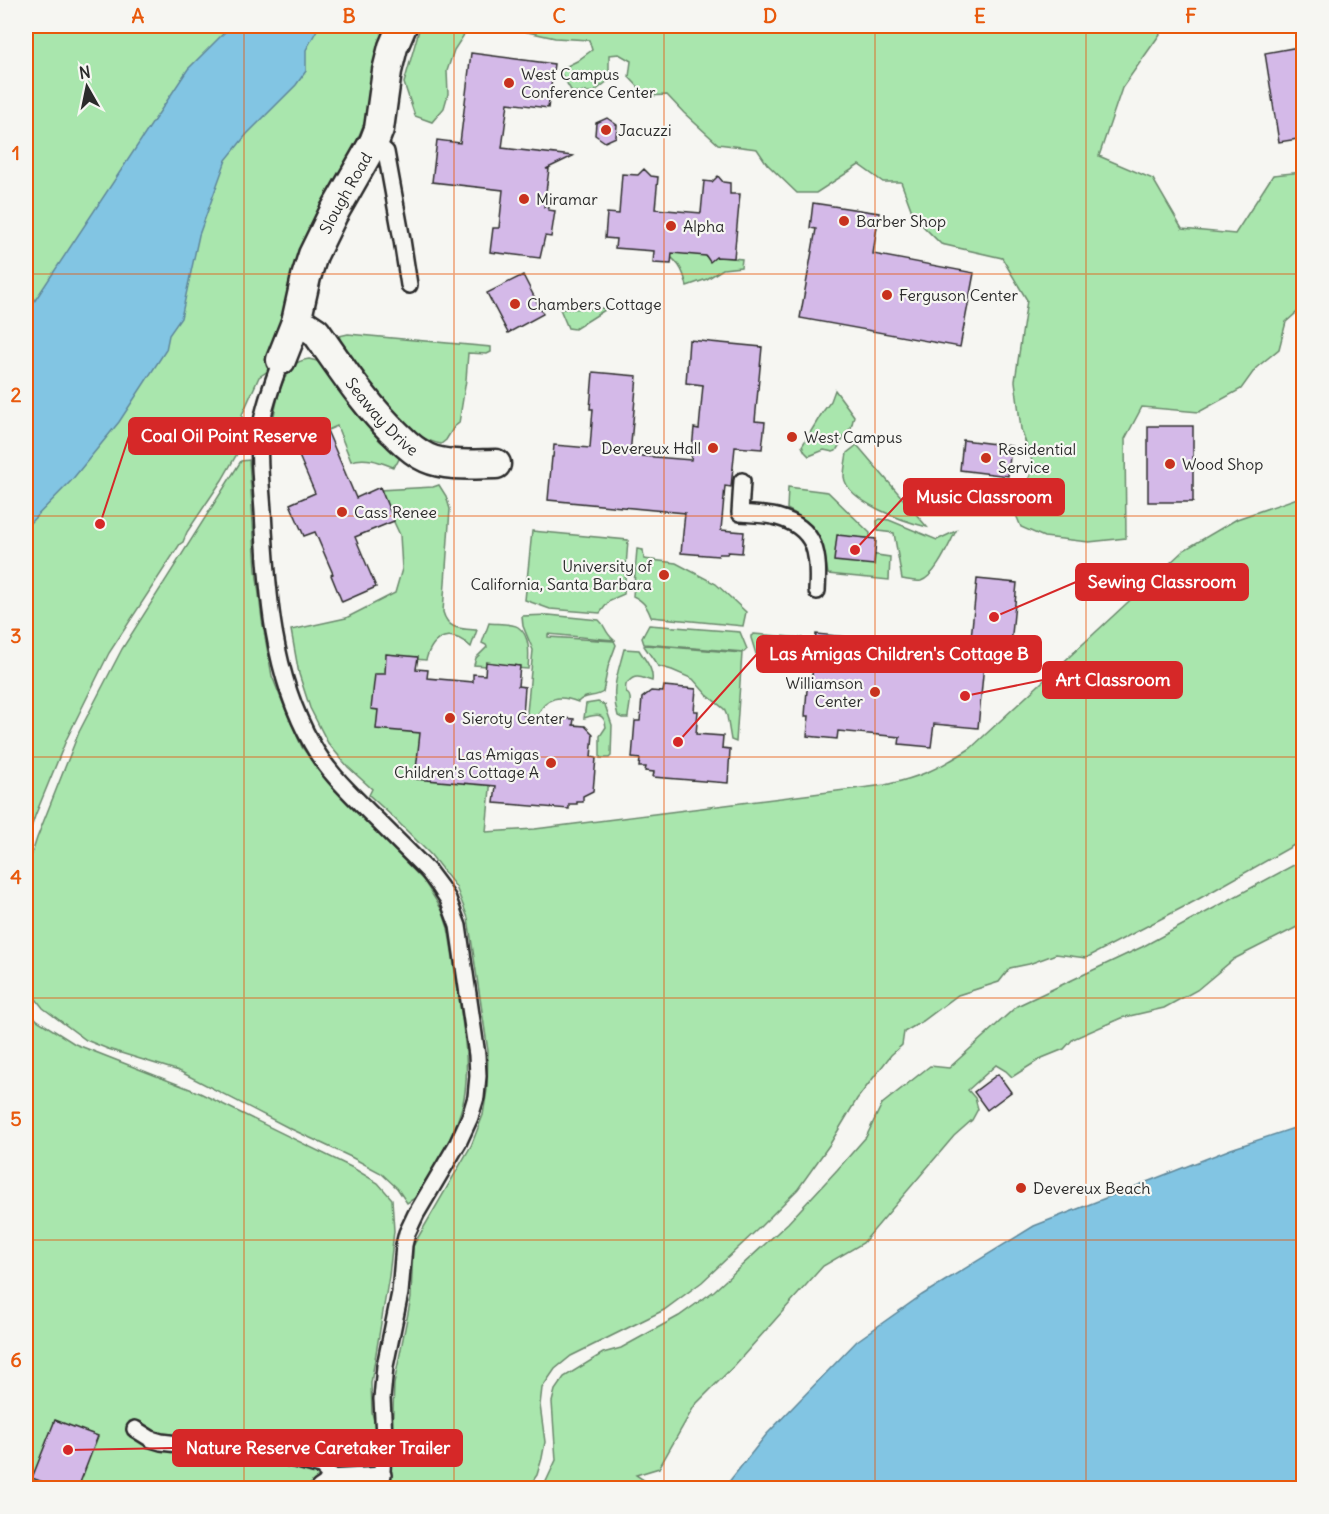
<svg xmlns="http://www.w3.org/2000/svg" width="1329" height="1514" font-family="Delius,sans-serif">
<rect width="100%" height="100%" fill="#f6f6f2"/>
<filter id="ink" filterUnits="userSpaceOnUse"><feTurbulence type="fractalNoise" baseFrequency=".0167" numOctaves="2"/><feDisplacementMap in="SourceGraphic" scale="12" xChannelSelector="R" yChannelSelector="G"/><feConvolveMatrix kernelMatrix="1 2 1 2 8 2 1 2 1" color-interpolation-filters="sRGB"/></filter>
<g filter="url(#ink)">
<path fill="#a9e6ad" stroke="#6a886c" stroke-width="1.5" d="M 26,26 L 395,26 L 373,81 L 365,121 L 356,143 L 357,167 L 342,178 L 316,213 L 311,225 L 310,235 L 277,365 L 259,377 L 242,415 L 242,445 L 222,480 L 187,532 L 183,542 L 180,544 L 109,653 L 67,738 L 35,816 L 26,843 Z
M 422,26 L 478,26 L 469,27 L 454,50 L 447,71 L 448,94 L 444,108 L 432,122 L 415,116 L 404,83 L 419,30 Z
M 503,26 L 1158,26 L 1160,34 L 1122,88 L 1099,156 L 1153,179 L 1182,229 L 1235,234 L 1273,175 L 1303,172 L 1303,307 L 1286,322 L 1279,349 L 1256,368 L 1241,389 L 1199,412 L 1142,407 L 1125,439 L 1126,538 L 1089,542 L 1044,537 L 1021,527 L 1014,510 L 1034,467 L 1021,429 L 1015,381 L 1027,300 L 1002,258 L 941,244 L 914,217 L 901,182 L 883,182 L 859,165 L 816,193 L 797,193 L 767,164 L 757,149 L 718,144 L 684,113 L 667,95 L 647,96 L 629,77 L 631,61 L 619,54 L 609,55 L 609,80 L 594,92 L 572,92 L 559,70 L 577,61 L 592,50 L 589,40 L 555,38 L 523,31 Z
M 670,252 L 742,259 L 741,267 L 723,269 L 707,279 L 687,286 C 684,274 680,263 669,256 Z
M 608,308 L 575,329 L 568,328 L 560,309 Z
M 348,334 L 491,347 L 491,352 L 487,354 L 468,353 L 466,380 L 459,423 L 454,427 L 446,440 L 441,444 C 401,437 365,377 343,347 L 339,336 Z
M 309,359 L 317,361 L 323,367 L 363,421 L 380,441 L 400,457 L 397,463 L 393,467 C 380,462 366,456 351,461 L 337,426 L 296,444 L 294,442 L 297,428 L 294,425 L 273,421 C 276,404 280,381 292,367 C 296,362 302,360 309,359 Z
M 835,390 L 854,416 L 851,428 L 847,432 L 836,451 L 833,452 L 824,450 L 809,456 L 805,452 L 802,446 L 822,413 L 831,401 Z
M 857,445 L 927,527 C 906,522 847,502 844,477 C 844,469 846,460 847,453 Z
M 249,460 L 256,570 L 262,620 L 272,676 L 288,716 L 302,747 L 328,782 L 424,881 L 442,910 L 448,928 C 453,954 456,980 460,1006 C 465,1038 470,1071 463,1103 C 455,1137 433,1168 415,1198 L 407,1203 L 397,1188 L 381,1173 L 351,1157 L 289,1128 L 179,1071 L 108,1049 L 86,1040 L 43,1008 L 26,986 L 26,872 L 37,838 L 79,732 L 122,649 L 241,461 Z
M 439,485 L 446,496 L 450,509 L 443,612 C 448,630 461,629 477,630 L 471,647 C 452,629 433,634 426,660 L 389,657 L 387,677 L 526,723 L 533,650 L 523,626 L 522,616 L 549,615 L 599,620 C 606,626 604,632 614,640 L 548,634 L 548,637 L 614,641 L 616,645 L 608,667 L 603,692 C 595,698 584,694 578,702 C 560,695 546,696 537,716 L 531,754 L 492,767 L 486,832 L 535,829 L 885,785 C 921,777 940,768 971,748 L 1184,550 L 1237,519 L 1303,496 L 1303,840 L 1195,901 L 1086,958 L 1056,954 L 1029,964 L 1010,968 L 999,982 L 958,995 L 923,1021 L 904,1032 L 902,1045 L 891,1055 L 857,1099 L 830,1144 L 798,1189 L 757,1230 L 702,1282 L 664,1310 L 571,1356 L 555,1369 L 542,1388 L 540,1405 L 545,1442 L 542,1458 L 537,1475 L 528,1488 L 390,1488 L 394,1384 L 411,1298 L 413,1246 L 471,1146 L 483,1115 L 487,1090 L 488,1051 L 468,918 L 456,887 L 431,855 L 393,817 L 369,795 L 372,789 L 348,767 L 328,743 L 310,708 L 299,674 L 291,630 L 346,618 L 395,593 L 402,569 L 400,535 L 379,490 L 433,487 Z
M 788,487 L 828,492 L 870,533 L 870,554 L 890,557 L 889,580 L 828,574 C 822,540 820,526 787,509 Z
M 880,519 L 889,520 L 937,540 L 956,531 C 949,544 936,576 921,581 C 915,582 908,580 902,579 L 894,533 L 878,531 L 877,521 Z
M 532,531 L 628,540 L 624,594 L 610,600 L 600,613 L 550,609 L 525,600 Z
M 637,549 L 643,550 L 644,559 L 676,563 L 716,584 L 746,612 L 743,626 L 651,617 C 647,606 643,601 633,596 Z
M 489,623 C 497,624 512,623 518,627 C 531,636 529,656 528,669 L 474,665 L 476,658 L 487,647 L 486,645 L 482,643 Z
M 649,625 L 740,632 L 747,649 L 744,652 L 644,644 L 642,638 Z
M 754,634 L 803,638 L 801,657 L 756,654 L 751,638 L 751,636 Z
M 646,645 L 742,653 L 736,742 L 731,740 L 727,716 L 724,709 L 707,695 L 693,679 L 672,670 L 658,666 L 644,646 Z
M 624,649 L 639,650 C 645,660 654,669 652,681 C 644,679 636,673 629,681 C 626,683 625,686 626,690 C 627,696 629,692 630,698 C 631,704 628,712 628,718 L 622,718 L 618,716 C 610,690 618,673 624,649 Z
M 598,702 L 605,705 L 612,725 L 611,756 L 609,758 L 600,758 L 600,736 L 606,727 C 604,711 595,715 584,718 L 586,704 Z
M 1303,860 L 1303,924 L 1234,959 L 1197,990 L 1164,1008 L 1121,1018 L 1073,1039 L 1064,1049 L 1042,1058 L 1012,1077 L 1006,1071 L 996,1065 L 968,1090 L 975,1098 L 978,1109 L 972,1120 L 954,1136 L 863,1243 L 823,1266 L 734,1366 L 695,1405 L 659,1468 L 636,1475 L 656,1488 L 543,1488 L 556,1460 L 552,1402 L 555,1390 L 564,1377 L 603,1353 L 621,1348 L 679,1316 L 714,1291 L 788,1223 L 837,1170 L 866,1137 L 882,1104 L 930,1066 L 949,1068 L 1017,1006 L 1142,947 Z
M 26,1007 L 37,1020 L 75,1044 L 200,1093 L 353,1168 L 378,1183 L 392,1199 L 394,1231 L 389,1276 L 371,1383 L 372,1413 L 377,1433 L 375,1488 L 26,1488 Z"/>
<path fill="#82c5e3" stroke="#5f8799" stroke-width="1.5" d="M 231,26 L 319,26 L 306,50 L 306,71 L 296,85 L 247,134 L 226,160 L 199,235 L 181,318 L 169,335 L 166,350 L 119,422 L 71,481 L 26,527 L 26,314 L 188,69 Z
M 1303,1125 L 1303,1488 L 724,1488 L 766,1435 L 857,1341 L 922,1295 L 1034,1226 L 1231,1149 Z"/>
<path fill="#d4b9e8" stroke="#2b2b2b" stroke-width="1.5" d="M 1304,46 L 1304,138 L 1279,142 L 1265,53 Z
M 471,53 L 554,64 L 548,108 L 508,103 L 502,148 L 573,156 L 546,169 L 549,169 L 544,207 L 549,208 L 548,210 L 555,211 L 551,237 L 545,236 L 540,258 L 490,252 L 493,228 L 499,228 L 503,190 L 432,182 L 437,140 L 460,143 Z
M 607,118 L 617,125 L 616,137 L 605,142 L 595,135 L 596,123 Z
M 644,169 L 651,176 L 658,177 L 655,209 L 701,213 L 704,181 L 712,182 L 718,176 L 723,182 L 730,183 L 730,194 L 740,194 L 734,258 L 716,257 L 710,262 L 706,256 L 672,253 L 671,264 L 653,263 L 654,251 L 615,248 L 616,239 L 605,238 L 607,213 L 619,214 L 622,174 L 638,175 Z
M 813,203 L 879,213 L 873,254 L 974,273 L 960,347 L 800,318 L 816,229 L 810,228 Z
M 523,275 L 543,314 L 508,333 L 487,293 Z
M 689,340 L 762,347 L 755,421 L 765,422 L 762,449 L 735,447 L 731,487 L 725,486 L 721,530 L 744,532 L 742,553 L 728,552 L 727,554 L 719,554 L 718,556 L 681,553 L 685,513 L 548,500 L 552,457 L 553,457 L 554,445 L 590,448 L 593,409 L 590,409 L 593,372 L 637,376 L 630,455 L 691,460 L 694,428 L 699,429 L 703,385 L 686,383 Z
M 1148,426 L 1193,426 L 1193,502 L 1148,502 Z
M 326,428 L 356,498 L 380,487 L 394,521 L 355,537 L 376,587 L 342,602 L 331,575 L 333,574 L 315,532 L 304,536 L 290,504 L 315,493 L 293,442 Z
M 963,440 L 1011,446 L 1008,476 L 960,470 Z
M 837,535 L 876,539 L 874,565 L 834,561 Z
M 977,579 L 1017,583 L 1010,655 L 985,653 L 978,728 L 934,724 L 931,747 L 899,744 L 900,737 L 838,731 L 837,739 L 807,736 L 809,716 L 805,716 L 808,676 L 812,676 L 816,634 L 970,648 Z
M 386,654 L 418,657 L 416,669 L 428,670 L 427,678 L 473,682 L 473,674 L 485,675 L 486,662 L 520,666 L 518,686 L 525,687 L 523,715 L 574,719 L 573,725 L 585,726 L 593,734 L 591,757 L 596,758 L 593,791 L 583,796 L 583,802 L 577,802 L 577,804 L 569,804 L 569,809 L 494,803 L 496,786 L 415,779 L 420,733 L 376,729 L 378,710 L 371,709 L 375,674 L 385,674 Z
M 664,686 L 696,689 L 694,711 L 698,711 L 696,734 L 723,736 L 722,748 L 730,749 L 728,783 L 653,777 L 654,772 L 645,771 L 646,767 L 639,767 L 640,759 L 632,758 L 635,721 L 640,721 L 642,698 L 651,691 L 663,692 Z
M 998,1074 L 1011,1092 L 987,1110 L 974,1092 Z
M 55,1420 L 98,1436 L 78,1488 L 59,1488 L 32,1478 Z"/>
<g fill="none" stroke-linecap="round" stroke-linejoin="round">
<g stroke="#2b2b2b" stroke-width="20">
<path id="lane" d="M 374,142 L 386,152 L 402,240 L 409,285
M 281,360 C 274,380 266,400 262,421 C 257,451 261,481 263,511 C 267,591 272,674 312,744 C 326,770 347,790 367,810 C 387,830 408,851 428,871 L 440,887 L 448,899 L 458,926 L 477,1055 L 478,1076 L 476,1097 L 470,1117 L 458,1143 L 416,1214 L 407,1233 L 404,1245 L 400,1293 L 385,1366 L 382,1399 L 384,1436 L 381,1488
M 742,481 L 740,513 C 752,514 765,514 777,517 C 818,528 819,556 817,591
M 135,1429 L 151,1439 L 161,1442 L 287,1457 L 321,1466 L 327,1472 L 329,1478 L 325,1484 L 319,1488
M 329,1478 L 383,1475"/>
</g>
<g stroke="#2b2b2b" stroke-width="33">
<g id="street">
<path id="s1" d="M 296,322 L 307,326 L 316,332 C 342,369 366,406 398,436 C 407,445 416,453 427,458 C 447,467 475,464 496,464"/>
<path id="s2" d="M 281,360 L 296,322 L 306,277 L 313,255 L 333,214 L 374,142 L 379,129 L 387,71 L 393,47 L 402,26"/>
</g>
</g>
<use href="#lane" stroke="#f6f6f2" stroke-width="15"/>
<use href="#street" stroke="#f6f6f2" stroke-width="28"/>
</g>
</g>
<path fill="none" stroke="#e8590c" stroke-width="1.5" stroke-opacity="0.55" d="M 244,26 L 244,1488M 454,26 L 454,1488M 664,26 L 664,1488M 875,26 L 875,1488M 1086,26 L 1086,1488M 26,274 L 1304,274M 26,516 L 1304,516M 26,757 L 1304,757M 26,998 L 1304,998M 26,1240 L 1304,1240"/>
<g fill="#c8321e" stroke="#f6f6f2" stroke-width="2">
<circle cx="509" cy="83" r="6"/>
<circle cx="606" cy="130" r="6"/>
<circle cx="524" cy="199" r="6"/>
<circle cx="844" cy="221" r="6"/>
<circle cx="671" cy="226" r="6"/>
<circle cx="887" cy="295" r="6"/>
<circle cx="515" cy="304" r="6"/>
<circle cx="792" cy="437" r="6"/>
<circle cx="713" cy="448" r="6"/>
<circle cx="986" cy="458" r="6"/>
<circle cx="1170" cy="464" r="6"/>
<circle cx="342" cy="512" r="6"/>
<circle cx="664" cy="575" r="6"/>
<circle cx="875" cy="692" r="6"/>
<circle cx="450" cy="718" r="6"/>
<circle cx="551" cy="763" r="6"/>
<circle cx="1021" cy="1188" r="6"/>
</g>
<g text-anchor="middle" stroke-width="4.5" stroke-linejoin="round" paint-order="stroke">
<g font-size="16" fill="#2b2b2b" stroke="#f6f6f2" text-anchor="start">
<text x="521" y="80">West Campus<tspan x="521" dy="18">Conference Center</tspan></text>
<text x="618" y="136">Jacuzzi</text>
<text x="536" y="205">Miramar</text>
<text x="856" y="227">Barber Shop</text>
<text x="683" y="232">Alpha</text>
<text x="899" y="301">Ferguson Center</text>
<text x="527" y="310">Chambers Cottage</text>
<text x="804" y="443">West Campus</text>
<text x="701" y="454" text-anchor="end">Devereux Hall</text>
<text x="998" y="455">Residential<tspan x="998" dy="18">Service</tspan></text>
<text x="1182" y="470">Wood Shop</text>
<text x="354" y="518">Cass Renee</text>
<text x="652" y="572" text-anchor="end">University of<tspan x="652" dy="18">California, Santa Barbara</tspan></text>
<text x="863" y="689" text-anchor="end">Williamson<tspan x="863" dy="18">Center</tspan></text>
<text x="462" y="724">Sieroty Center</text>
<text x="539" y="760" text-anchor="end">Las Amigas<tspan x="539" dy="18">Children's Cottage A</tspan></text>
<text x="1033" y="1194">Devereux Beach</text>
</g>
<g font-size="16" fill="#2b2b2b" stroke="#f6f6f2">
<text dy="6" stroke="none"><textPath href="#s2" startOffset="180">Slough Road</textPath></text>
<text dy="6" stroke="none"><textPath href="#s1" startOffset="130">Seaway Drive</textPath></text>
</g>
</g>
<path fill="none" stroke="#d62828" stroke-width="2" d="M100 524L129 436M855 550L904 497M994 617L1076 582M678 742L757 654M965 696L1043 680M68 1450L173 1448"/>
<g fill="#d62828" stroke="#f6f6f2" stroke-width="2">
<circle cx="100" cy="524" r="6"/>
<circle cx="855" cy="550" r="6"/>
<circle cx="994" cy="617" r="6"/>
<circle cx="678" cy="742" r="6"/>
<circle cx="965" cy="696" r="6"/>
<circle cx="68" cy="1450" r="6"/>
</g>
<g fill="#d62828" stroke="#d62828" stroke-width="2">
<rect x="129" y="418" width="201" height="36" rx="6"/>
<rect x="904" y="479" width="160" height="36" rx="6"/>
<rect x="1076" y="564" width="172" height="36" rx="6"/>
<rect x="757" y="636" width="284" height="36" rx="6"/>
<rect x="1043" y="662" width="139" height="36" rx="6"/>
<rect x="173" y="1430" width="289" height="36" rx="6"/>
</g>
<g font-size="18" text-anchor="middle" font-weight="bold" fill="#fff">
<text x="229" y="442">Coal Oil Point Reserve</text>
<text x="984" y="503">Music Classroom</text>
<text x="1162" y="588">Sewing Classroom</text>
<text x="899" y="660">Las Amigas Children's Cottage B</text>
<text x="1113" y="686">Art Classroom</text>
<text x="318" y="1454">Nature Reserve Caretaker Trailer</text>
</g>
<rect width="1329" height="1514" fill="none" stroke="#f6f6f2" stroke-width="66"/>
<g transform="translate(87 87) rotate(351)" stroke="#f6f6f2" stroke-width="4.5" paint-order="stroke">
<path d="M0-4.5L10 22L0 15L-10 22Z" fill="#2b2b2b"/>
<text y="-9" font-size="16" font-weight="bold" text-anchor="middle" fill="#2b2b2b">N</text>
</g>
<rect x="33" y="33" width="1263" height="1448" fill="none" stroke="#e8590c" stroke-width="2"/>
<g font-size="20" text-anchor="middle" font-weight="bold" fill="#e8590c">
<text x="138" y="23">A</text>
<text x="349" y="23">B</text>
<text x="559" y="23">C</text>
<text x="770" y="23">D</text>
<text x="980" y="23">E</text>
<text x="1191" y="23">F</text>
<text x="16" y="160">1</text>
<text x="16" y="402">2</text>
<text x="16" y="643">3</text>
<text x="16" y="884">4</text>
<text x="16" y="1126">5</text>
<text x="16" y="1367">6</text>
</g>
</svg>
